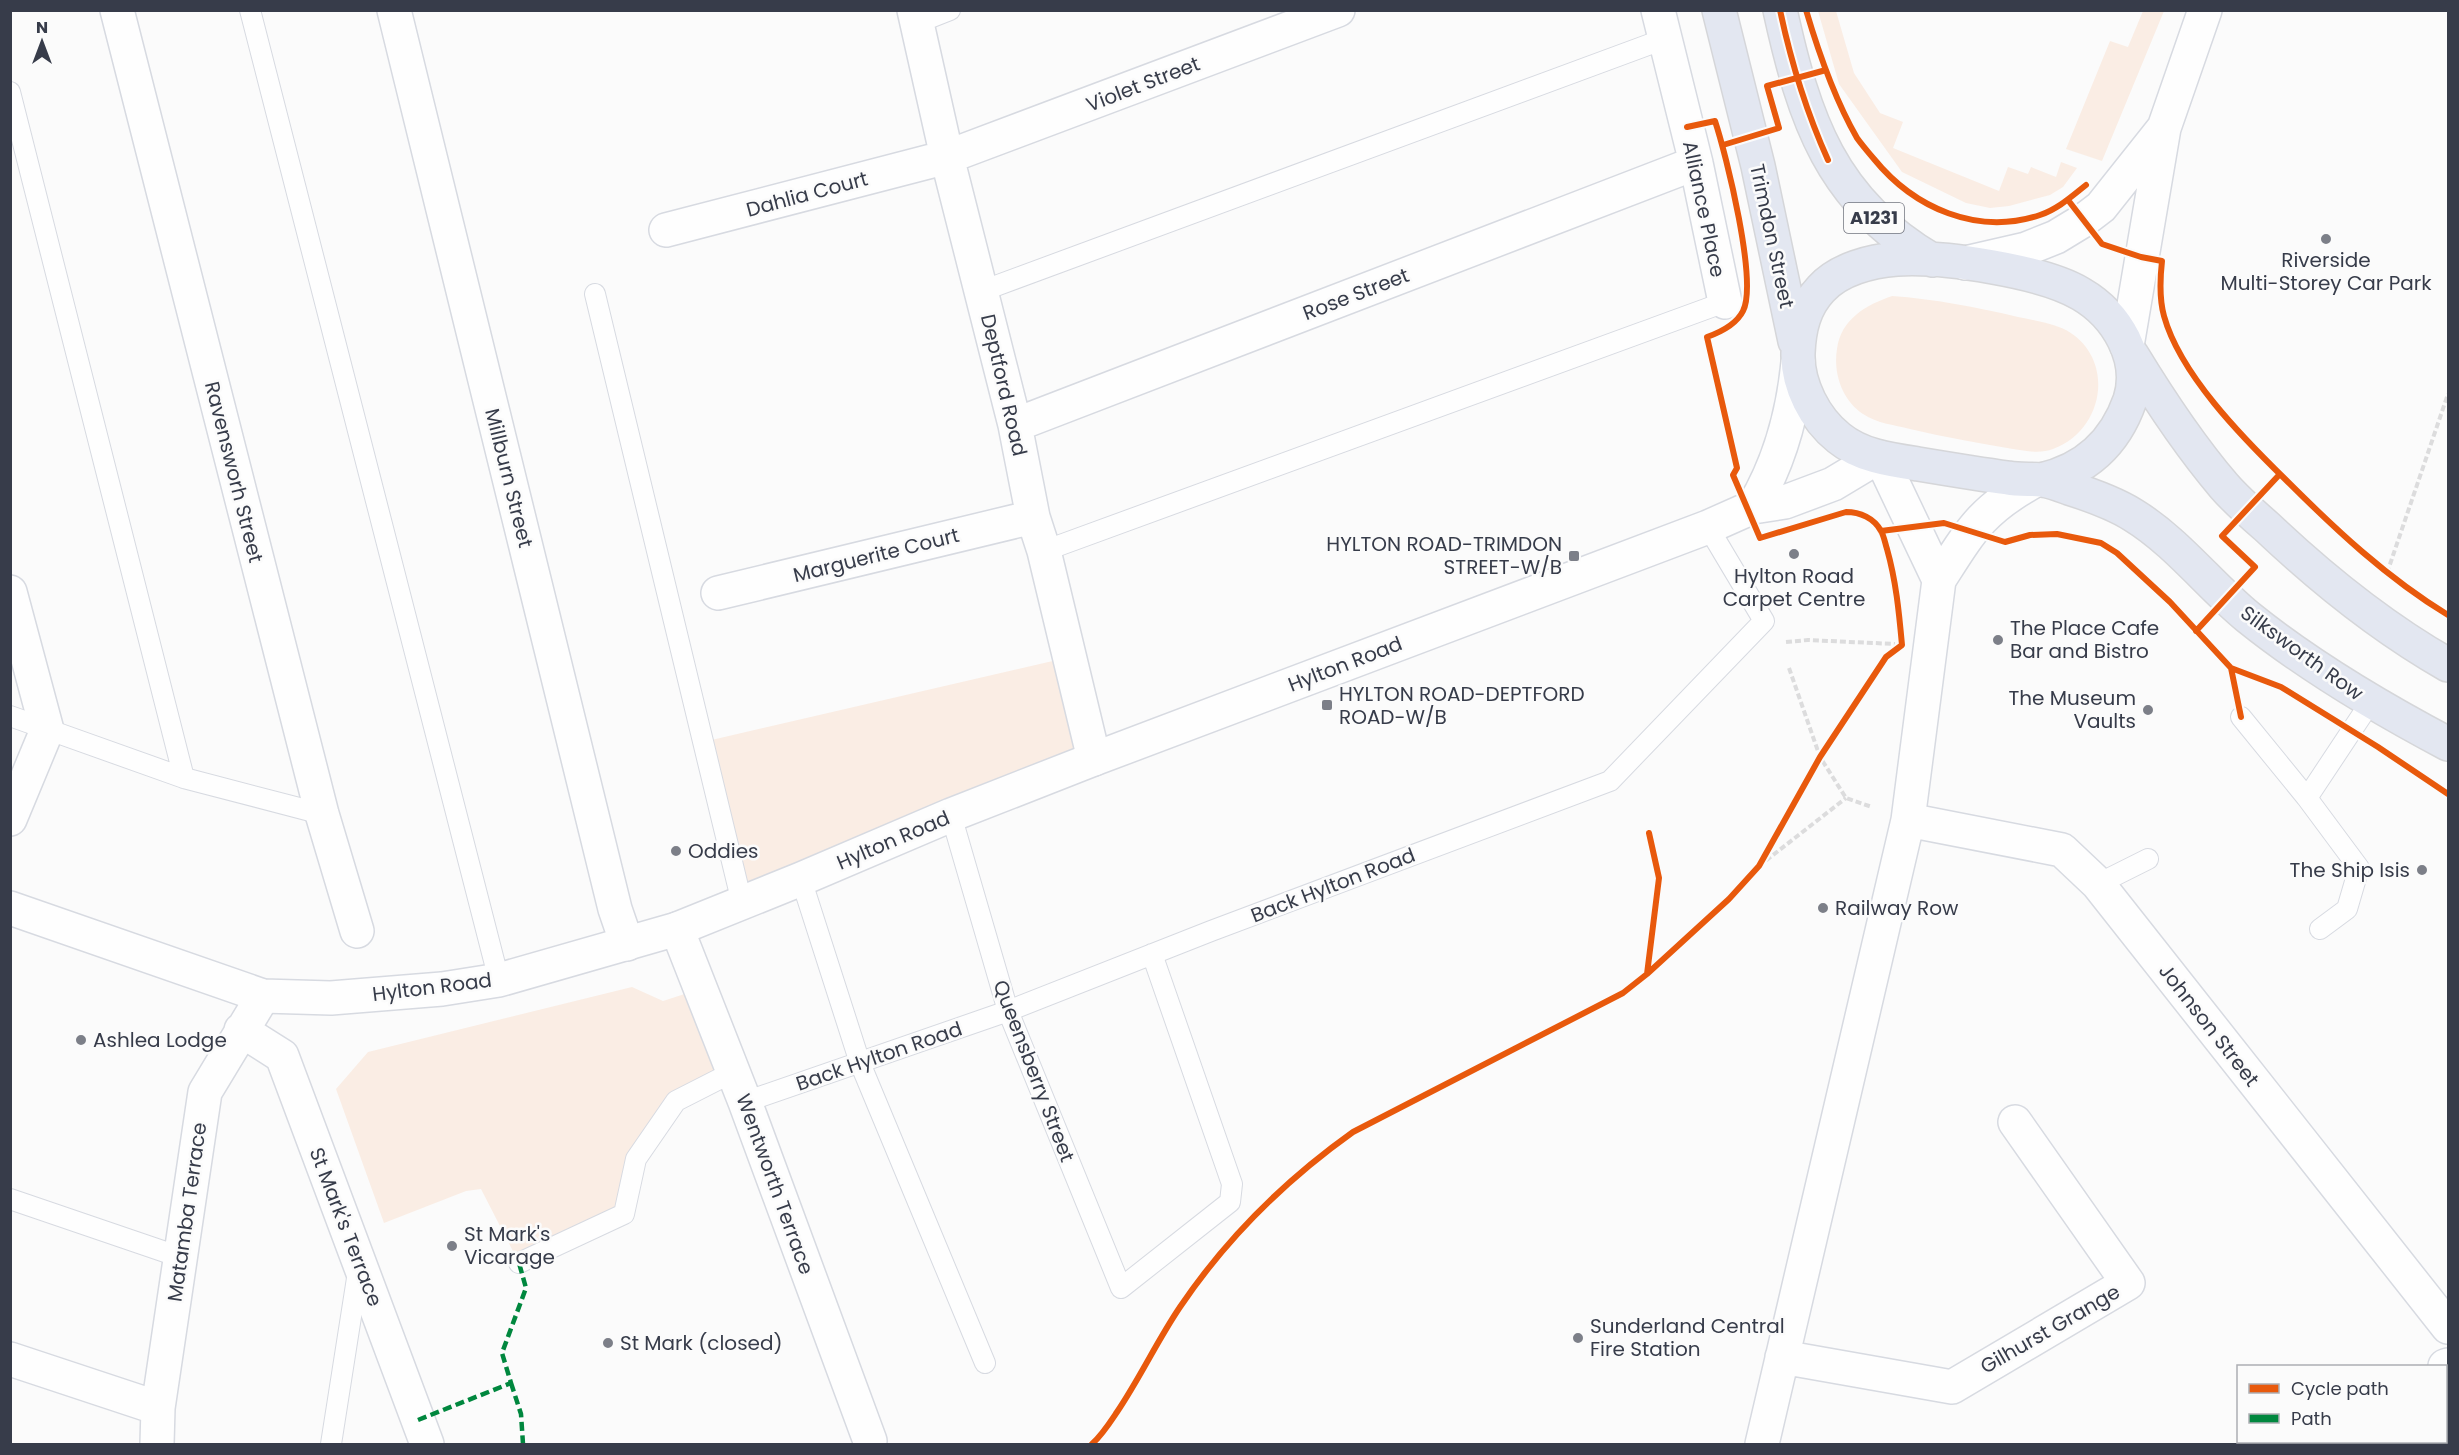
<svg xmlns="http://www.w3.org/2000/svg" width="2459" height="1455" font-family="Poppins,sans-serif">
<rect width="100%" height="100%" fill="#fbfbfb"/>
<path fill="#faede4" d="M 1818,11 L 1836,11 L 1854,73 L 1880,113 L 1903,122 L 1893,148 L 1999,191 L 2008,167 L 2028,174 L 2031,167 L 2056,177 L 2061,162 L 2077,168 L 2063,187 L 2050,195 L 2009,206 L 1990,208 L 1966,203 L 1902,172 L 1839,84 Z
M 2143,11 L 2164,11 L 2102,161 L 2066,149 L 2110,41 L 2128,47 Z
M 1892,296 C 1934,299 1976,307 2018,317 C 2033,320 2052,323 2066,330 C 2116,358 2105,430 2053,449 C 2041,454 2025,451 2013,449 C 1978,443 1944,437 1910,429 C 1894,425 1876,423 1863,414 C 1842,400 1833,373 1837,349 C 1841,319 1866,305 1892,296 Z
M 1070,657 L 1094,759 L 742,903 L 703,742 Z
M 632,987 L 663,1001 L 700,989 L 733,1072 L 676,1101 L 636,1159 L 624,1214 L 519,1263 L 481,1189 L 466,1191 L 384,1223 L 336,1089 L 368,1052 Z"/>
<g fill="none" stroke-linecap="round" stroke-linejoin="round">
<g stroke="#d7dae1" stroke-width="22">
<path id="lane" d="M 250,10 L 499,980
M 917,23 L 950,10
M 10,92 L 184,778
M 982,291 L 1664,39
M 595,294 L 742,903
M 1044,551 L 1725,302
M 10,716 L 184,778 L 322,814
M 2241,717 L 2307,798 L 2359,868 L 2347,909 L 2320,929
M 2307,798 L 2370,703
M 951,815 L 1008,1011 L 1121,1288 L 1230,1202 L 1232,1184 L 1152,954
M 801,879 L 860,1063 L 985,1363
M 2098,884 L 2148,859
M 745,1102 L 1008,1011 L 1211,931 L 1610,781 L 1764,621 L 1708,527
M 10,1199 L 180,1257
M 519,1263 L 624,1214 L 636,1159 L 676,1101 L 733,1072
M 331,1444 L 358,1272"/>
</g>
<g stroke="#d7dae1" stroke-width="36">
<path id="street" d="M 117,10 L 322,814 L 357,931
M 394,10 L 615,909 L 627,944
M 914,10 L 947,157 L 1015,425 L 1033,517 L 1044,551 L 1094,759
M 1658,10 L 1696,163 L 1725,302
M 666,230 L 947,157 L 1338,10
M 1015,425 L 1696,163
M 1881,458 L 1939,580 C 1971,530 1982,509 2036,480
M 10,592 L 47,730 L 10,819
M 718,593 L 1033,517
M 1908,820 L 2062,850 L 2098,884 L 2448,1327
M 677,929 L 745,1102 L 870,1441
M 241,1030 L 282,1056 L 427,1444
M 1782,1357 L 1952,1387 L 2128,1283 L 2015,1122
M 10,1359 L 158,1408
M 2445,1366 L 2448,1365
M 157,1444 L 158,1408 L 205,1092 L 263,996
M 1762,1444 L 1908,820 L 1939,580
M 2289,1444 L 2295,1442"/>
</g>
<g stroke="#d7dae1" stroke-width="36">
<path id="secondary" d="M 1965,263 L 2026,249 L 2056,237 L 2084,220 L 2101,207 L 2163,129
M 2127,346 L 2164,128 L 2205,10
M 1753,507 C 1780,462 1793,414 1798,362
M 10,908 L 263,996 L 331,998 L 442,989 L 499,980 L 677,929 L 801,879 L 951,815 L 1094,759 L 1708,527 L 1753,507 L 1785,502 L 1833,484 L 1878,457"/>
</g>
<g stroke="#d5d6d9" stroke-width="36">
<path id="highway" d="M 1719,10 L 1758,166 L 1795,341
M 1780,10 C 1804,119 1831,201 1932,260
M 2132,355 C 2160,401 2189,445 2224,486 C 2237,501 2252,514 2267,527 C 2322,579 2383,628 2448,665
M 2041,480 C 2086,470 2115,443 2130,400 C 2143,359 2117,315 2081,294 C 2043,271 1942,256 1897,259 C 1871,261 1839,269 1821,289 C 1804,307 1799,329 1798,353 C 1797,385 1815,419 1839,438 C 1861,456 1891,460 1918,464 C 1948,469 1978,474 2008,478 C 2019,480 2031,479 2042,480 C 2051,481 2061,485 2069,488 C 2091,495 2114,503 2133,515 C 2177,542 2209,585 2248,617 C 2310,667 2378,707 2448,744"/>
</g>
<path stroke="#dcdcdd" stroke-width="4" stroke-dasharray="6 3" stroke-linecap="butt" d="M 2387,573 L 2448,394
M 1786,642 L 1808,640 L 1895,644
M 1789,668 L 1820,757 L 1846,798 L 1872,807
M 1759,866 L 1846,798"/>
<use href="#lane" stroke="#fefefe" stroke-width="20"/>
<use href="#street" stroke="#fefefe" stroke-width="33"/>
<use href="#secondary" stroke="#fefefe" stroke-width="33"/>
<use href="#highway" stroke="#e3e7f1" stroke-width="33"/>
<path stroke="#00873e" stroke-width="4.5" stroke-dasharray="9 4.5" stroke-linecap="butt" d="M 511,1383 L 521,1414 L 523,1444
M 418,1420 L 511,1383 L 502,1353 L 526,1288 L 519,1263"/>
<g stroke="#fbfbfb" stroke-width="10">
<path id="cycleway" d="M 1780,10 C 1791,62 1806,111 1828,160
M 1806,10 C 1819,54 1834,98 1857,138 C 1862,145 1868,152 1874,159 C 1914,208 1977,236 2040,215 C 2058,209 2072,196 2086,185
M 1723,145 L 1779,128 L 1767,86 L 1826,70
M 2068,200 L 2102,244 L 2141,257 L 2162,261 C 2160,279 2159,298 2164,316 C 2180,374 2242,437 2285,479 C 2335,529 2387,578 2448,615
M 1881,531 L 1944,523 L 2005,542 L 2030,535 L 2057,534 L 2101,543 L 2117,553 L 2170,602 L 2231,668 L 2241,717
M 2196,631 L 2255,567 L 2222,536 L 2280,474
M 2231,668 L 2281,687 L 2378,747 L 2448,794
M 1647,974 L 1659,878 L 1649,833
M 1092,1444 C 1102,1435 1109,1424 1117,1412 C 1140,1378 1157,1341 1180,1307 C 1226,1239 1287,1179 1353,1132 L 1623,993 L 1647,974 L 1729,899 L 1759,866 L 1820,757 L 1886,657 L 1902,645 C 1899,612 1896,581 1887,549 C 1885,543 1884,536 1881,531 C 1874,518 1860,512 1846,512 L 1760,538 L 1733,475 L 1737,468 L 1707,337 C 1721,332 1736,325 1743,311 C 1758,282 1726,154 1715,121 L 1687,127"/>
</g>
<use href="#cycleway" stroke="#e8590c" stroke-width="6"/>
</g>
<g fill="#7c7f88" stroke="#fbfbfb" stroke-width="2">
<circle cx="2326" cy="239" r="6"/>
<circle cx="1794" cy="554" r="6"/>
<rect x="1568" y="550" width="12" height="12" rx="3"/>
<circle cx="1998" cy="640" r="6"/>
<rect x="1321" y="699" width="12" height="12" rx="3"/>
<circle cx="2148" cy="710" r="6"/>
<circle cx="676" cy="851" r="6"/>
<circle cx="2422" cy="870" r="6"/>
<circle cx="1823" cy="908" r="6"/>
<circle cx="81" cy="1040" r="6"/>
<circle cx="452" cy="1246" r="6"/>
<circle cx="1578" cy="1338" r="6"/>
<circle cx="608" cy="1343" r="6"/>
</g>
<g text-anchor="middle" stroke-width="5" stroke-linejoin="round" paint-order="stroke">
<rect fill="#fbfbfb" stroke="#72757f" stroke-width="1.5" x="1844" y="203" width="60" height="30" rx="4.5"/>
<g font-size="18" font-weight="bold" fill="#373c4a">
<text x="1874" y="224">A1231</text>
</g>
<g font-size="20" fill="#373c4a" stroke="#fbfbfb">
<text transform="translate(1143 84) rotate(-21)" y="7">Violet Street</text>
<text transform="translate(807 194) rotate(-15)" y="7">Dahlia Court</text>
<text transform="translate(1704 209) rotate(78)" y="7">Alliance Place</text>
<text transform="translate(1772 236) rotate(78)" y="7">Trimdon Street</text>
<text transform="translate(1356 294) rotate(-21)" y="7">Rose Street</text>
<text transform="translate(1004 385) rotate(77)" y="7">Deptford Road</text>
<text transform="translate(234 472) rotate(76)" y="7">Ravensworh Street</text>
<text transform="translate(509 478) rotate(76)" y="7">Millburn Street</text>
<text transform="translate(876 555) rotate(-14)" y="7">Marguerite Court</text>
<text transform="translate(2302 653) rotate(36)" y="7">Silksworth Row</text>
<text transform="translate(1345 664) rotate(-21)" y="7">Hylton Road</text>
<text transform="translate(893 840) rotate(-23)" y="7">Hylton Road</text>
<text transform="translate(1333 885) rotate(-21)" y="7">Back Hylton Road</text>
<text transform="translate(432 987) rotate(-7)" y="7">Hylton Road</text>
<text transform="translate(2209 1025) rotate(52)" y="7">Johnson Street</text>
<text transform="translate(879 1056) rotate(-19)" y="7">Back Hylton Road</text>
<text transform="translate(1034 1071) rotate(69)" y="7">Queensberry Street</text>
<text transform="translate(775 1184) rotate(70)" y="7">Wentworth Terrace</text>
<text transform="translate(187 1212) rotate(-82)" y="7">Matamba Terrace</text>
<text transform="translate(346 1227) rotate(69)" y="7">St Mark's Terrace</text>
<text transform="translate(2050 1329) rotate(-30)" y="7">Gilhurst Grange</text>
</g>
<g font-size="20" fill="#373c4a" stroke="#fbfbfb" text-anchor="start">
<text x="2326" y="267" text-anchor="middle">Riverside<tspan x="2326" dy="23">Multi-Storey Car Park</tspan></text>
<text x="1562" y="551" text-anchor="end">HYLTON ROAD-TRIMDON<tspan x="1562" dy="23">STREET-W/B</tspan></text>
<text x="1794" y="583" text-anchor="middle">Hylton Road<tspan x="1794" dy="23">Carpet Centre</tspan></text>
<text x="2010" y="635">The Place Cafe<tspan x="2010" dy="23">Bar and Bistro</tspan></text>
<text x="1339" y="701">HYLTON ROAD-DEPTFORD<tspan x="1339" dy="23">ROAD-W/B</tspan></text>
<text x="2136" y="705" text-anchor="end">The Museum<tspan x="2136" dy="23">Vaults</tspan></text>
<text x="688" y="858">Oddies</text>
<text x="2410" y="877" text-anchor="end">The Ship Isis</text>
<text x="1835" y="915">Railway Row</text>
<text x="93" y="1047">Ashlea Lodge</text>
<text x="464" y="1241">St Mark's<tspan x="464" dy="23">Vicarage</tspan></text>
<text x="1590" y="1333">Sunderland Central<tspan x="1590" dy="23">Fire Station</tspan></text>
<text x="620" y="1350">St Mark (closed)</text>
</g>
</g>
<rect width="2459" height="1455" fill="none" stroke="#373c4a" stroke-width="24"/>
<rect x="2237" y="1365" width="210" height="78" fill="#fbfbfb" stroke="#adafb4" stroke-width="1.5"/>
<rect x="2249" y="1384" width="30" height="9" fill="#e8590c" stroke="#adafb4" stroke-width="1.5"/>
<text x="2291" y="1395" font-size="18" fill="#373c4a">Cycle path</text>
<rect x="2249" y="1414" width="30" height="9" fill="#00873e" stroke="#adafb4" stroke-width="1.5"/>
<text x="2291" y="1425" font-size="18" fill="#373c4a">Path</text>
<g transform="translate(42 42)" stroke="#fbfbfb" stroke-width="4.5" paint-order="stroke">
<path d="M0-4.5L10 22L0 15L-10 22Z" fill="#373c4a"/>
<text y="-9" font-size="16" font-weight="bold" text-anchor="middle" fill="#373c4a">N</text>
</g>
</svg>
